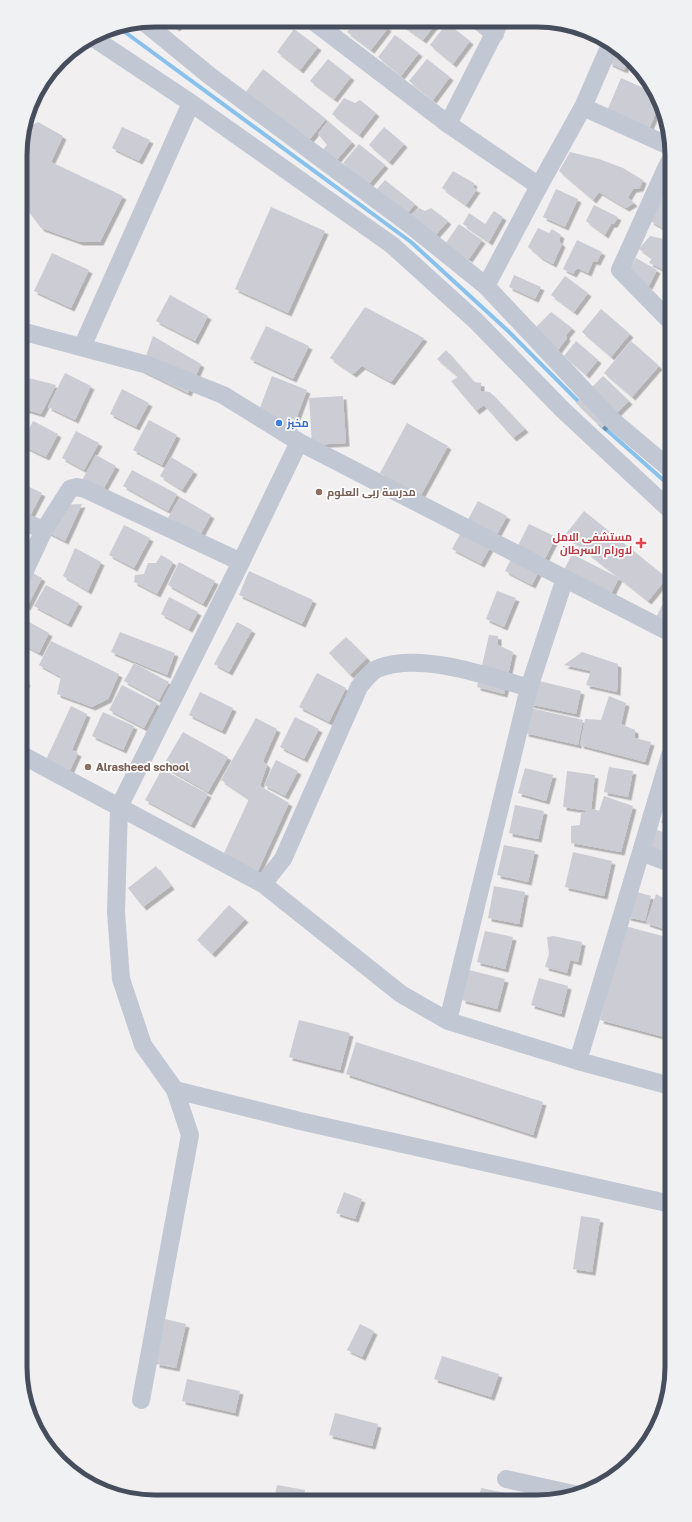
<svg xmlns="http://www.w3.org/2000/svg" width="692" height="1522" font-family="'Golos Text',Cairo,sans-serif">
<defs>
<filter id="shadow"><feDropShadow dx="3.5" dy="3.5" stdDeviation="0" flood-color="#0004"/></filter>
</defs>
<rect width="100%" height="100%" fill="#f1efef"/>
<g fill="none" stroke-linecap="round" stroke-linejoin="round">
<path stroke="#89c1ed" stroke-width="4" d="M 118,27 L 411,242 L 507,330 L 582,405
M 600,424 L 669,485"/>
</g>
<path fill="#cbccd4" filter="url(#shadow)" d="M 167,20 L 184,20 L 176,28 Z
M 356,21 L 380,21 L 388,28 L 371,50 L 347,32 Z
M 398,22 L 437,22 L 423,40 Z
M 447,23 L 470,41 L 453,64 L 430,45 Z
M 294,29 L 318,47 L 300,70 L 277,52 Z
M 395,35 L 419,53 L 401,76 L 378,57 Z
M 616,49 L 626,54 L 630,58 L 624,70 L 609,63 Z
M 328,59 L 351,77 L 334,99 L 310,81 Z
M 427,59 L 450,77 L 433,100 L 409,81 Z
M 263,69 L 326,119 L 302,149 L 245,93 Z
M 621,78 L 657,94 L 660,103 L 649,129 L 607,111 Z
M 344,98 L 355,103 L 360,100 L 376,113 L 359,135 L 332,114 Z
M 328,121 L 352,142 L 328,170 L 313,161 L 327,145 L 318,134 Z
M 38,122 L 63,136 L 51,162 L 123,196 L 100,242 L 80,242 L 41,228 L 20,200 L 20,146 L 24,130 Z
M 122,127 L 150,140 L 139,161 L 112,148 Z
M 384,127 L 404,144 L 389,162 L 369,145 Z
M 359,144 L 385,165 L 368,185 L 343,163 Z
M 570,152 L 599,159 L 623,168 L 643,180 L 640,188 L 633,189 L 628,197 L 634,203 L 626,208 L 599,192 L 593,200 L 559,171 Z
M 453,171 L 474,183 L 473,188 L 477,189 L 466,205 L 442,188 Z
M 385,180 L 415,204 L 407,214 L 377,189 Z
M 556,189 L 578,199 L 565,227 L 543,217 Z
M 664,195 L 668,197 L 668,231 L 650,221 Z
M 594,205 L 618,217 L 614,224 L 611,224 L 605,235 L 586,221 Z
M 271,207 L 325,231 L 288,313 L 235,289 Z
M 419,208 L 425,211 L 431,208 L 448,221 L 432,239 L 407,218 Z
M 494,211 L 503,217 L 489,242 L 463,224 L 469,213 L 485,224 Z
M 459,224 L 482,240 L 469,259 L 446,243 Z
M 538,228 L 549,233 L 552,229 L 561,235 L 559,241 L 562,244 L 553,264 L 540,257 L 528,247 Z
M 650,236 L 668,240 L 668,267 L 666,271 L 649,263 L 652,258 L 639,249 Z
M 577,240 L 602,252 L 597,262 L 593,261 L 588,273 L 577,268 L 573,274 L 563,269 Z
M 52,253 L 89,270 L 71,308 L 34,291 Z
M 636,258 L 657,270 L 649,286 L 627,274 Z
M 514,275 L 541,287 L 535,299 L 509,287 Z
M 565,276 L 588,293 L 574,312 L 551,295 Z
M 170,295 L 208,316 L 195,341 L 156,321 Z
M 365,307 L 424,338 L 391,382 L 362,366 L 353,374 L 330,358 Z
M 601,309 L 630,334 L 611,357 L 582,332 Z
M 551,312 L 572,328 L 566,335 L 567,338 L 555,354 L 536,327 Z
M 266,326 L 309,346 L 293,379 L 250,359 Z
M 153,336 L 201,364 L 188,393 L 141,370 Z
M 576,341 L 598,360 L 586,375 L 564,356 Z
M 631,341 L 659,366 L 632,397 L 604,373 Z
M 446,350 L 474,382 L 481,383 L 481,391 L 490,392 L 525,429 L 513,438 L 484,405 L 476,411 L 451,381 L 458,377 L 437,359 Z
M 65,373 L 91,386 L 75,420 L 48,407 Z
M 21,376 L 56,385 L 41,414 L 21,408 Z
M 272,376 L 307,390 L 290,435 L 255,421 Z
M 603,376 L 629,401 L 602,428 L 576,403 Z
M 122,389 L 149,403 L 136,427 L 110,414 Z
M 343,396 L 346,443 L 312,445 L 309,398 Z
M 149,420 L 177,435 L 162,465 L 133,450 Z
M 33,421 L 58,434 L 46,457 L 21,445 Z
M 407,423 L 448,446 L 421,495 L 380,473 Z
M 21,425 L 27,427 L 21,438 Z
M 76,431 L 99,443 L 84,470 L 62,458 Z
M 96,455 L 116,466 L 100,495 L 80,484 Z
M 171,457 L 194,471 L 182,490 L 160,476 Z
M 132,470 L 177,494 L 168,511 L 123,486 Z
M 21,483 L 42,493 L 28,520 L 22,517 Z
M 180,497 L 211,515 L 200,535 L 168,518 Z
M 478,501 L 507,516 L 481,564 L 452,549 Z
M 82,504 L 65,541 L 47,532 L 61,505 Z
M 584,511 L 667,578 L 648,601 L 565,535 Z
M 529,524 L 556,537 L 532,585 L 505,571 Z
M 124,525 L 150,538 L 134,568 L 109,555 Z
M 75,548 L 101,562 L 88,591 L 63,576 Z
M 572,554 L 619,578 L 611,594 L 564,570 Z
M 161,555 L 173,562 L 157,594 L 134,582 L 135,575 L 144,574 L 148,563 L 156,563 Z
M 179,562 L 215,581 L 203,604 L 168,585 Z
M 29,571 L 42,578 L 27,607 L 22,604 L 22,584 Z
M 249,571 L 313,600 L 302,624 L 239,595 Z
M 46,585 L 79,603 L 68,624 L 34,606 Z
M 497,591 L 516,598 L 504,627 L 486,619 Z
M 669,591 L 669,634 L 652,626 Z
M 169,597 L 198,612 L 189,629 L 161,614 Z
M 22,618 L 49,633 L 39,653 L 22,644 Z
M 237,622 L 252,630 L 229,672 L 214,664 Z
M 120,632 L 175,653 L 167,675 L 111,652 Z
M 489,635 L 498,636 L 498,645 L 513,652 L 504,694 L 477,687 Z
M 346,637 L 367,658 L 350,675 L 329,653 Z
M 51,641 L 119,674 L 108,699 L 92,707 L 57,694 L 61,677 L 39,665 Z
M 582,652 L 618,664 L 617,692 L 586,685 L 591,671 L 564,665 Z
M 134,663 L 169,682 L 159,700 L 124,681 Z
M 317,673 L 346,688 L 329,722 L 299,707 Z
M 22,680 L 27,682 L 22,691 Z
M 535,680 L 581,691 L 576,714 L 529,704 Z
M 122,685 L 157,703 L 144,728 L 109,710 Z
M 200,692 L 233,708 L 222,731 L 189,715 Z
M 609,696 L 626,703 L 621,724 L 635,730 L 635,738 L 651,742 L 645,762 L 580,745 L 585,719 L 601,720 Z
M 71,706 L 87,714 L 72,750 L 78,753 L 68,775 L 44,764 Z
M 530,708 L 583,720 L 578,745 L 525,733 Z
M 103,712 L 134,726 L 123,750 L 92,736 Z
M 295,717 L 319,729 L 304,759 L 280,747 Z
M 256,718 L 277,729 L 263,761 L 267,765 L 260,786 L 289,803 L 257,873 L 224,853 L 249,799 L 221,780 Z
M 183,732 L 228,757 L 208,792 L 163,766 Z
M 276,760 L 298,771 L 285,796 L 264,785 Z
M 609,767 L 633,771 L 628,797 L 604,792 Z
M 525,768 L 553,775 L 546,801 L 518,793 Z
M 162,769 L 208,794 L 191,825 L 145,800 Z
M 567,771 L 595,775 L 591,810 L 594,809 L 599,811 L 604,796 L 633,806 L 621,852 L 571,843 L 571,826 L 580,825 L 581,813 L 589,811 L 563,807 Z
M 668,799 L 670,800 L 670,825 L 661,823 Z
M 515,805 L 544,811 L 538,839 L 509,833 Z
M 657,830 L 670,834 L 670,860 L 647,851 Z
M 504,845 L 535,851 L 528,882 L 497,875 Z
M 573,852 L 612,861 L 604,896 L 565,887 Z
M 156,866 L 171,886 L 143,907 L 128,888 Z
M 494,886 L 525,892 L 519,924 L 488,918 Z
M 633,891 L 651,896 L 645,921 L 627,917 Z
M 656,894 L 670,901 L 670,931 L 646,923 Z
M 229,905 L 245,919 L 212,954 L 197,940 Z
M 625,926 L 670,938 L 670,1029 L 668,1038 L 600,1020 Z
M 485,931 L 513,937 L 505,969 L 477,962 Z
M 553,936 L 582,942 L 578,962 L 570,960 L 567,973 L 545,967 L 549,954 L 547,937 Z
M 469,970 L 505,979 L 497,1009 L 462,1000 Z
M 539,978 L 568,986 L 561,1014 L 531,1005 Z
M 299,1020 L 350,1033 L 340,1070 L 289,1057 Z
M 356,1042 L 543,1102 L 533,1135 L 346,1074 Z
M 344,1192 L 362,1199 L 355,1219 L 336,1213 Z
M 581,1216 L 600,1219 L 592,1272 L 573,1269 Z
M 165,1319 L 186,1324 L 176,1368 L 156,1364 Z
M 360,1324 L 374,1331 L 362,1357 L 347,1350 Z
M 442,1356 L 499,1374 L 491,1397 L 434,1379 Z
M 187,1379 L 240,1391 L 235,1413 L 182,1401 Z
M 335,1413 L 378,1424 L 372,1446 L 329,1435 Z
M 277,1485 L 305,1490 L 304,1499 L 274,1499 Z
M 481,1488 L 517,1495 L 517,1498 L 479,1498 Z"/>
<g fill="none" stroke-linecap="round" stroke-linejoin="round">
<path stroke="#c2c7d4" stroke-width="18" d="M 313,21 L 448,124 L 539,186 L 486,286
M 144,22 L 210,76 L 409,224 L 486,286 L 612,420 L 669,468
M 480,22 L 495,34
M 92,37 L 191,103 L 392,245 L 476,321 L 563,410 L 669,509
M 583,107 L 667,145
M 448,124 L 500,22
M 668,164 L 620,270 L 668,319
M 539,186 L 583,107 L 610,45
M 21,331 L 148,365 L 223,395 L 299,442 L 669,632
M 82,347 L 191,103
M 299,442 L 241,562 L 119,807 L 116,912 L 121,979 L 143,1045 L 175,1090 L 300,1121 L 671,1204
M 22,521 L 44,530
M 22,577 L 44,530 L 70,489 L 77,487 L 85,489 L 241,562
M 22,755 L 263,884 L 401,994 L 448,1021 L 578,1061 L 671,1086
M 670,755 L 641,852 L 670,863
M 263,884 L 283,859 L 359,687 C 364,681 372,670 379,668 C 420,652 489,676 529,688
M 448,1021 L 529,688 L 565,578
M 578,1061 L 641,852
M 141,1400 L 190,1135 L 175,1090
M 506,1479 L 578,1495"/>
</g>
<circle fill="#3f7fe0" stroke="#fff" stroke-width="1.5" cx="279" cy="423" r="4"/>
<g fill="#8d6e63" stroke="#fff" stroke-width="1.5">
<circle cx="319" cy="492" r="4"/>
<circle cx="88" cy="767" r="4"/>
</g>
<path fill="#e0444e" stroke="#fff" stroke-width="1.5" d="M639 537h4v4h4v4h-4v4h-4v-4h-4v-4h4z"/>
<g text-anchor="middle" stroke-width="3.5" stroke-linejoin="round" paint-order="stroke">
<g font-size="11" font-weight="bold" fill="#366cbe" stroke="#fff" text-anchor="start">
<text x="287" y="427">مخبز</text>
</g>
<g font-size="11" font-weight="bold" fill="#785e54" stroke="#fff" text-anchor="start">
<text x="327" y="496">مدرسة ربى العلوم</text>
<text x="96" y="771">Alrasheed school</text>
</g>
<g font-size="11" font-weight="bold" fill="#be3a42" stroke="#fff" text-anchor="end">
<text x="632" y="541">مستشفى الامل<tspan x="632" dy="13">لاورام السرطان</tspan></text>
</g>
</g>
<path d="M0 0H692V1522H0ZM155 27H537A128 128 0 0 1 665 155V1367A128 128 0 0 1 537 1495H155A128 128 0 0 1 27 1367V155A128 128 0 0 1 155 27Z" fill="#f0f1f2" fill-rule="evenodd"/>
<path fill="none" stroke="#464d5c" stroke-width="5" d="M155 27H537A128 128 0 0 1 665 155V1367A128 128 0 0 1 537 1495H155A128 128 0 0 1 27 1367V155A128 128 0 0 1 155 27Z"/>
</svg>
